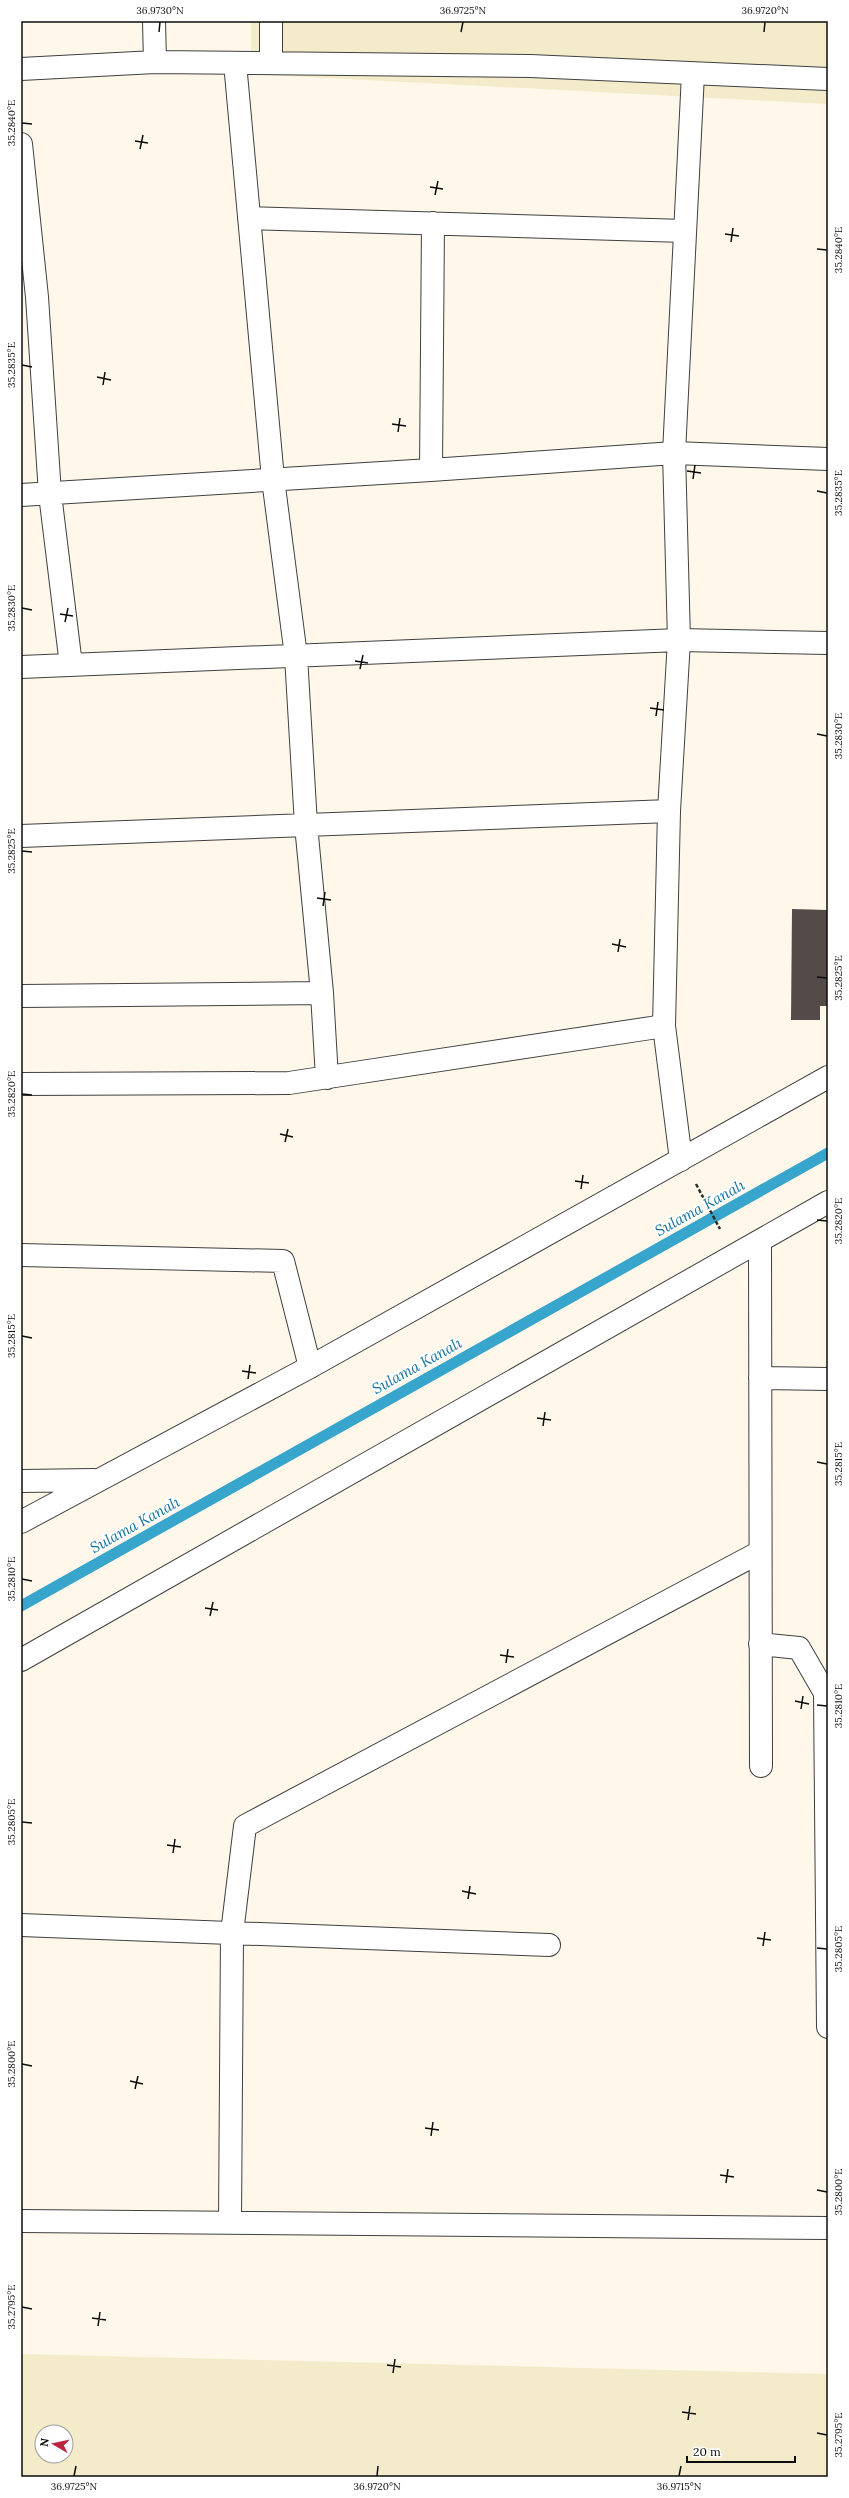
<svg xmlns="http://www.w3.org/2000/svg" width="849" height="2498" font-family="Lora,serif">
<rect width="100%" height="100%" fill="#fff8ea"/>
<path fill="#f4ebcb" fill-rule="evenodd" d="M 251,21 L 828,21 L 828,104 L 251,74 Z
M 21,2354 L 828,2374 L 828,2477 L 21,2477 ZM 42,2432 L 66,2432 L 66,2456 L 42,2456 Z"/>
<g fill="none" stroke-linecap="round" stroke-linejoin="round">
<path stroke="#37a5cc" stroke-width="11" d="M 21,1606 L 828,1153"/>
</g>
<path fill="#544b48" d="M 792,909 L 828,910 L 828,1006 L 820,1006 L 820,1020 L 791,1020 Z"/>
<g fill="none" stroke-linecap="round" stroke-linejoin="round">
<g stroke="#3f3f3f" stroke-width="24">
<path id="minor" d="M 154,21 L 155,62
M 235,63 L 273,479 L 296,656 L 306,825 L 322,993 L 327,1078
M 271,63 L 271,21
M 21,69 L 155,62 L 530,66 L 828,79
M 21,144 L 37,297 L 50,494 L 71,665
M 249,218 L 685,231
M 431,470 L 433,223
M 21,495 L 431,470 L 674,453 L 828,459
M 21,667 L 679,640 L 828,643
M 21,836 L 669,811
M 21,996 L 322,993
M 21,1084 L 289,1083 L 664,1026
M 681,1160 L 664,1026 L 669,811 L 679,640 L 674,453 L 693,74
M 760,1241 L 761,1766
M 21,1255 L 283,1261 L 310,1367
M 760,1378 L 828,1379
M 21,1481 L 94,1480
M 21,1522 L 310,1367 L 828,1077
M 760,1644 L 799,1648 L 825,1693 L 828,2027
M 21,1660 L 828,1202
M 21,1925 L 549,1945
M 21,2221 L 828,2228
M 230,2223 L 232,1933 L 245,1826 L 760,1552"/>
</g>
<path stroke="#2e2e2e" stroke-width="2.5" stroke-dasharray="4 2" stroke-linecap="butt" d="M 696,1184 L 720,1229"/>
<use href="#minor" stroke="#fff" stroke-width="22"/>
</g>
<path fill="none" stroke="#0c0c0c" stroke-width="1.5" d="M 159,32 L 160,22M 461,32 L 463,22M 764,32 L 765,22M 22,123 L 32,124M 135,141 L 148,143M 140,149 L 143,135M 430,187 L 443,189M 435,195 L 438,181M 725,234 L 739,236M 731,242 L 733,228M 817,249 L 827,250M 22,365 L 32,367M 97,377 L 111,380M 103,385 L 105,372M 392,424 L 406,426M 398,432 L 400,418M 687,471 L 701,473M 693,479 L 695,465M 817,491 L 827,493M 22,608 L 32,610M 60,614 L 73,616M 65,622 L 68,608M 355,661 L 368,663M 360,669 L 363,655M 650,708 L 664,710M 656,716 L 658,702M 817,734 L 827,736M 22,851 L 32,852M 317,898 L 331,900M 323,906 L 325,892M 612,944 L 626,947M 618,952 L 620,939M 817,977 L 827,978M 22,1094 L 32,1095M 280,1134 L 293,1137M 285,1142 L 288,1129M 575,1181 L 589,1183M 581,1189 L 583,1175M 817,1220 L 827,1221M 22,1336 L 32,1338M 242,1371 L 256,1373M 248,1379 L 250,1365M 537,1418 L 551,1420M 543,1426 L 545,1412M 817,1462 L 827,1464M 22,1579 L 32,1581M 205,1608 L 218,1610M 210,1616 L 213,1602M 500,1655 L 514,1657M 506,1663 L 508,1649M 795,1701 L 809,1704M 817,1705 L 827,1706M 801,1709 L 803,1696M 22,1822 L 32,1823M 167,1845 L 181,1847M 173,1853 L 175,1839M 462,1891 L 476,1894M 468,1899 L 470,1886M 757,1938 L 771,1940M 763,1946 L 765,1932M 817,1948 L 827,1949M 22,2064 L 32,2066M 130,2081 L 143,2084M 135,2089 L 138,2076M 425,2128 L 439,2130M 431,2136 L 433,2122M 720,2175 L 734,2177M 726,2183 L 728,2169M 817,2190 L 827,2192M 22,2307 L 32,2309M 92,2318 L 106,2320M 98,2326 L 100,2312M 387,2365 L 401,2367M 393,2373 L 395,2359M 682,2412 L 696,2414M 688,2420 L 690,2406M 817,2433 L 827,2435M 74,2476 L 76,2466M 377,2476 L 378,2466M 679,2476 L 681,2466"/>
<g text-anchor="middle" stroke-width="4" stroke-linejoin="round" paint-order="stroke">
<g font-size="15" font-style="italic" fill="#16739c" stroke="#fff">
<text transform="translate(700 1208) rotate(-29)" y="5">Sulama Kanalı</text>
<text transform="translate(417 1366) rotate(-29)" y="5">Sulama Kanalı</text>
<text transform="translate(135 1525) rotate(-29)" y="5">Sulama Kanalı</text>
</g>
</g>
<rect width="849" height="2498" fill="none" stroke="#ffffff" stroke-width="44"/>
<g transform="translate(54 2444) rotate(279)"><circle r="19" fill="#ffffff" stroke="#9e9e9e"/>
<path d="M0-3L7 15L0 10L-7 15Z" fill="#ba2540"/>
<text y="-6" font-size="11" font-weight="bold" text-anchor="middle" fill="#0c0c0c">N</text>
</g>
<path d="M687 2456v6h108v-6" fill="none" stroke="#0c0c0c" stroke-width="2"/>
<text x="693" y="2456" font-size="12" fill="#0c0c0c" stroke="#ffffff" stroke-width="3" paint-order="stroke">20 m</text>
<rect x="22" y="22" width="805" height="2454" fill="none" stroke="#0c0c0c" stroke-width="1.5"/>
<g font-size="10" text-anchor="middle" fill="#0c0c0c">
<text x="160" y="14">36.9730°N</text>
<text x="463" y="14">36.9725°N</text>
<text x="765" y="14">36.9720°N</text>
<text transform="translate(11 123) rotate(-90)" y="4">35.2840°E</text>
<text transform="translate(838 250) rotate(-90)" y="4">35.2840°E</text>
<text transform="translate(11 365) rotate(-90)" y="4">35.2835°E</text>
<text transform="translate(838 493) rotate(-90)" y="4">35.2835°E</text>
<text transform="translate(11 608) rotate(-90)" y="4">35.2830°E</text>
<text transform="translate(838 736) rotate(-90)" y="4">35.2830°E</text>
<text transform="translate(11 851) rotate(-90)" y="4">35.2825°E</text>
<text transform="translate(838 978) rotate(-90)" y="4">35.2825°E</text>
<text transform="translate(11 1094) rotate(-90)" y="4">35.2820°E</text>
<text transform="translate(838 1221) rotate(-90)" y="4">35.2820°E</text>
<text transform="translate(11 1336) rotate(-90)" y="4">35.2815°E</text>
<text transform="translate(838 1464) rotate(-90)" y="4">35.2815°E</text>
<text transform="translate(11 1579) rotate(-90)" y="4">35.2810°E</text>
<text transform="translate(838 1706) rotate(-90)" y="4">35.2810°E</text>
<text transform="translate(11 1822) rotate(-90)" y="4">35.2805°E</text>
<text transform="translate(838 1949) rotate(-90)" y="4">35.2805°E</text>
<text transform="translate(11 2064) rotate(-90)" y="4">35.2800°E</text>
<text transform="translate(838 2192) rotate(-90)" y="4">35.2800°E</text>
<text transform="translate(11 2307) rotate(-90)" y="4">35.2795°E</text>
<text transform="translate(838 2435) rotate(-90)" y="4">35.2795°E</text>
<text x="74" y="2490">36.9725°N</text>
<text x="377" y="2490">36.9720°N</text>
<text x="679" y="2490">36.9715°N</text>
</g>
</svg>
